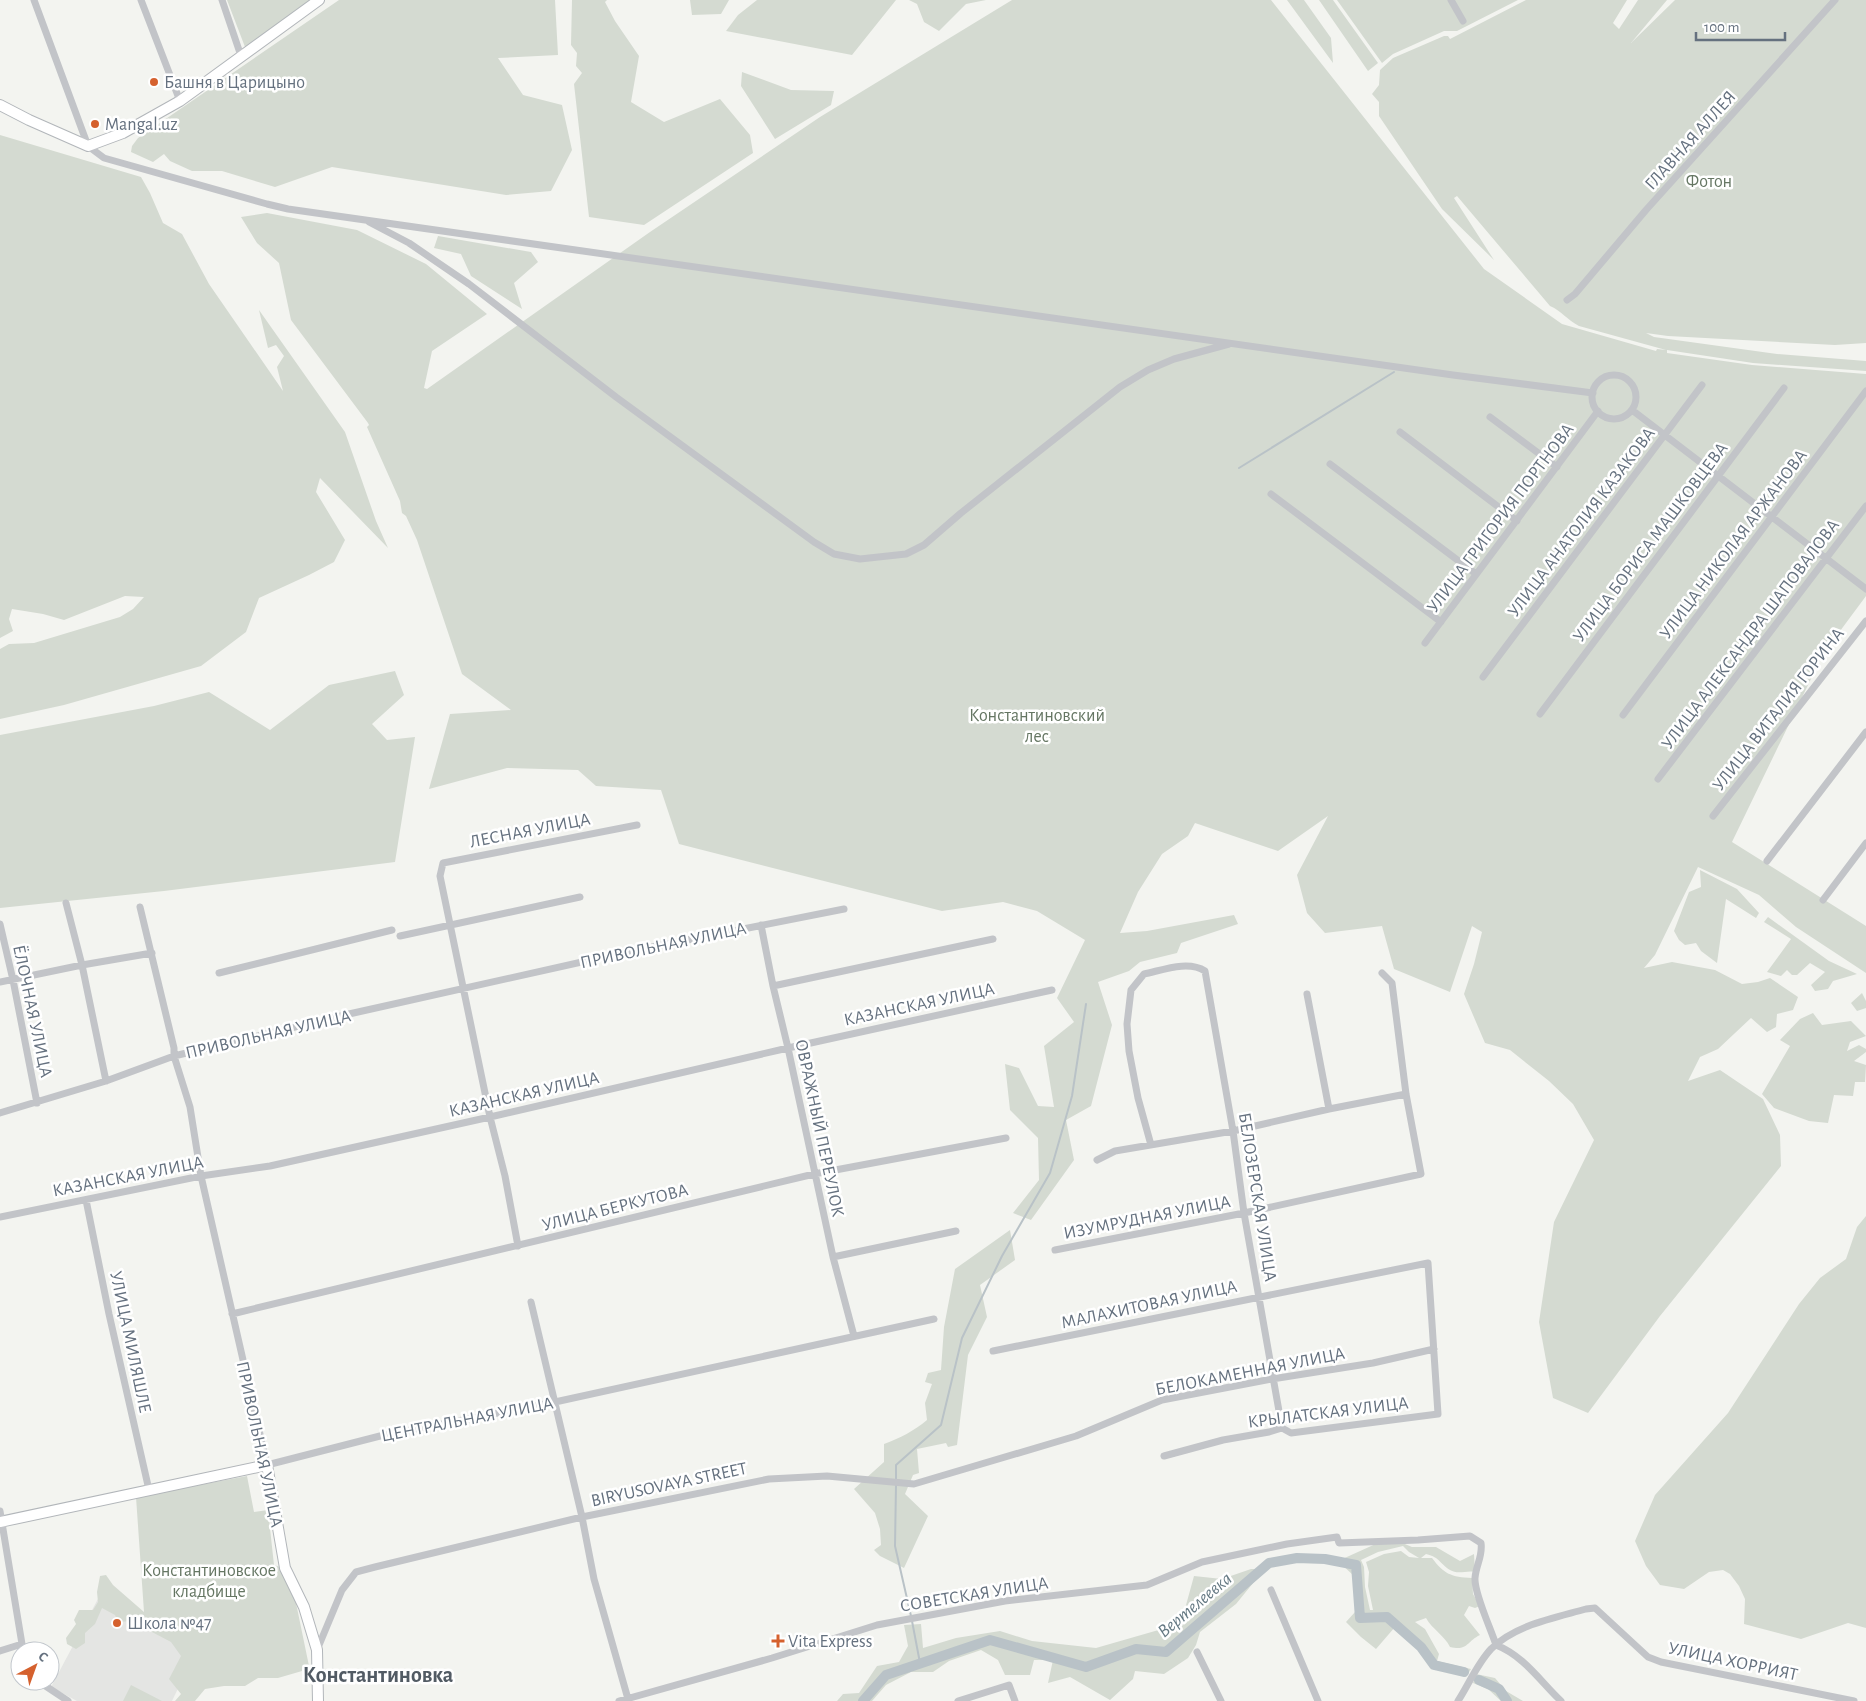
<svg xmlns="http://www.w3.org/2000/svg" width="1866" height="1701" font-family="'Alegreya Sans',sans-serif">
<rect width="100%" height="100%" fill="#f3f4f0"/>
<path fill="#e4e5e3" d="M 99,1597 L 197,1649 L 172,1701 L 77,1701 L 51,1687 Z"/>
<path fill="#d4dad1" fill-rule="evenodd" d="M 227,0 L 312,0 L 245,47 Z
M 339,0 L 555,0 L 558,55 L 498,58 L 523,95 L 562,105 L 572,150 L 551,191 L 506,195 L 332,167 L 275,187 L 222,171 L 192,171 L 170,161 L 164,154 L 153,162 L 131,152 L 132,146 L 138,138 Z
M 572,0 L 607,0 L 605,2 L 615,21 L 639,56 L 631,102 L 664,122 L 720,99 L 750,135 L 753,153 L 644,225 L 589,217 L 574,84 L 582,73 L 576,66 L 577,53 L 571,45 Z
M 690,0 L 729,0 L 721,14 L 692,15 Z
M 757,0 L 896,0 L 852,55 L 726,31 L 738,15 Z
M 909,0 L 986,0 L 966,4 L 939,31 L 924,22 L 917,4 Z
M 1012,0 L 1271,0 L 1484,269 L 1562,324 L 1656,351 L 1657,349 L 1666,350 L 1579,326 C 1567,320 1562,311 1550,306 L 1457,196 L 1454,198 L 1494,260 L 1442,209 L 1379,116 L 1379,102 L 1372,94 L 1379,85 L 1380,70 L 1393,58 L 1444,36 L 1448,36 L 1450,39 L 1526,0 L 1627,0 L 1613,23 L 1619,29 L 1638,0 L 1667,0 L 1631,43 L 1675,0 L 1866,0 L 1866,343 L 1835,345 L 1668,336 L 1646,333 L 1654,337 L 1777,354 L 1866,361 L 1866,371 L 1753,363 L 1667,350 L 1667,353 L 1752,365 L 1866,374 L 1866,596 L 1823,654 L 1732,842 L 1866,926 L 1866,973 L 1796,927 L 1759,895 L 1698,867 L 1655,955 L 1644,968 L 1672,962 L 1715,970 L 1742,984 L 1758,982 L 1770,978 L 1798,997 L 1793,1010 L 1777,1014 L 1776,1027 L 1767,1032 L 1751,1018 L 1718,1049 L 1700,1057 L 1688,1081 L 1720,1070 L 1763,1099 L 1780,1135 L 1781,1166 L 1660,1316 L 1588,1413 L 1553,1398 L 1539,1322 L 1554,1222 L 1594,1140 L 1573,1104 L 1549,1081 L 1510,1050 L 1485,1043 L 1464,994 L 1474,964 L 1482,932 L 1472,926 L 1450,992 L 1394,969 L 1382,926 L 1325,933 L 1307,913 L 1297,875 L 1328,816 L 1278,851 L 1195,823 L 1188,836 L 1162,854 L 1138,892 L 1120,933 L 1147,931 L 1234,915 L 1238,924 L 1181,943 L 1177,953 L 1140,962 L 1129,971 L 1098,982 L 1112,1025 L 1091,1106 L 1066,1120 L 1074,1160 L 1031,1220 L 1013,1213 L 1039,1180 L 1038,1138 L 1010,1110 L 1005,1064 L 1019,1068 L 1038,1106 L 1054,1107 L 1044,1046 L 1074,1022 L 1057,998 L 1085,940 L 1037,911 L 1003,902 L 942,911 L 679,844 L 661,790 L 596,786 L 578,770 L 507,768 L 429,789 L 450,714 L 511,710 L 462,674 L 417,540 L 406,516 L 402,513 L 400,501 L 367,427 L 369,425 L 368,423 L 291,320 L 279,263 L 257,243 L 241,217 L 267,213 L 357,230 L 426,264 L 487,314 L 432,351 L 424,388 L 427,389 L 650,232 L 820,117 Z
M 1287,0 L 1304,0 L 1331,38 L 1333,63 Z
M 1319,0 L 1333,0 L 1378,63 L 1368,71 Z
M 1337,0 L 1518,0 L 1457,31 L 1444,31 L 1393,54 L 1382,63 Z
M 742,72 L 791,90 L 834,91 L 831,105 L 775,139 L 741,86 Z
M 0,135 L 141,177 L 150,193 L 163,223 L 182,234 L 209,284 L 283,391 L 277,367 L 284,356 L 276,345 L 268,348 L 259,310 L 345,432 L 376,521 L 388,548 L 320,478 L 316,492 L 345,540 L 334,562 L 309,575 L 259,598 L 246,632 L 201,666 L 64,705 L 0,719 L 0,649 L 9,644 L 34,643 L 120,617 L 133,609 L 144,597 L 125,596 L 64,620 L 43,614 L 12,609 L 9,619 L 13,631 L 0,638 Z
M 438,236 L 531,252 L 538,262 L 514,283 L 522,309 L 471,276 L 461,254 L 434,248 Z
M 395,671 L 404,695 L 372,724 L 387,740 L 415,737 L 395,862 L 164,891 L 0,908 L 0,735 L 154,706 L 209,692 L 270,730 L 329,685 Z
M 1700,870 L 1737,889 L 1759,913 L 1756,918 L 1726,899 L 1717,963 L 1701,951 L 1696,943 L 1685,945 L 1679,940 L 1674,931 L 1689,892 L 1701,887 Z
M 1768,917 L 1829,961 L 1857,974 L 1833,981 L 1828,989 L 1815,991 L 1811,985 L 1825,972 L 1810,963 L 1797,975 L 1792,975 L 1787,970 L 1781,976 L 1767,972 L 1791,939 L 1764,922 Z
M 1862,993 L 1866,1001 L 1866,1008 L 1857,1011 L 1851,1003 Z
M 1813,1013 L 1822,1025 L 1851,1021 L 1866,1036 L 1850,1042 L 1847,1051 L 1859,1045 L 1866,1049 L 1866,1052 L 1854,1061 L 1866,1065 L 1865,1082 L 1855,1082 L 1853,1096 L 1834,1095 L 1828,1123 L 1809,1121 L 1774,1108 L 1762,1094 L 1790,1046 L 1780,1040 L 1800,1019 Z
M 1866,1216 L 1866,1628 L 1848,1623 L 1801,1639 L 1744,1624 L 1745,1599 L 1739,1586 L 1730,1574 L 1723,1570 L 1709,1572 L 1684,1589 L 1660,1585 L 1646,1566 L 1635,1541 L 1655,1495 L 1728,1413 L 1799,1304 L 1820,1278 L 1846,1259 L 1857,1227 Z
M 1010,1230 L 1015,1260 L 980,1285 L 987,1317 L 968,1355 L 957,1445 L 948,1447 L 946,1443 L 917,1449 L 919,1473 L 913,1475 L 905,1494 L 928,1516 L 904,1568 L 880,1556 L 874,1550 L 881,1545 L 880,1529 L 875,1513 L 854,1489 L 884,1462 L 884,1444 C 900,1438 914,1431 927,1420 L 925,1403 L 932,1384 L 925,1382 L 928,1373 L 941,1370 L 944,1327 L 955,1269 Z
M 247,1476 L 254,1512 L 268,1510 L 274,1565 L 280,1567 L 296,1603 L 309,1666 L 303,1667 L 302,1671 L 278,1678 L 258,1678 L 245,1686 L 224,1686 L 205,1689 L 195,1701 L 175,1701 L 181,1694 L 169,1679 L 181,1656 L 171,1642 L 131,1621 L 118,1622 L 115,1615 L 102,1608 L 95,1624 L 85,1633 L 85,1643 L 76,1649 L 67,1644 L 66,1638 L 76,1624 L 74,1620 L 79,1610 L 93,1610 L 98,1602 L 97,1592 L 100,1576 L 106,1575 L 113,1585 L 144,1612 L 136,1497 Z
M 1380,1542 L 1400,1542 L 1412,1547 L 1436,1547 L 1460,1561 L 1474,1554 L 1475,1572 C 1467,1570 1458,1575 1450,1570 C 1439,1563 1441,1558 1426,1554 L 1421,1558 L 1432,1558 C 1444,1574 1451,1577 1472,1578 L 1473,1594 L 1480,1606 L 1475,1608 L 1469,1606 L 1464,1615 L 1480,1635 C 1466,1642 1468,1651 1450,1647 C 1445,1636 1432,1629 1426,1618 L 1415,1622 L 1425,1629 L 1439,1654 L 1437,1661 L 1471,1669 L 1466,1677 L 1432,1667 L 1413,1641 L 1395,1627 L 1376,1649 L 1361,1637 L 1346,1622 L 1355,1612 L 1358,1586 L 1354,1576 L 1338,1561 ZM 1403,1546 L 1409,1552 L 1419,1558 L 1409,1557 L 1401,1551 L 1384,1554 L 1366,1562 L 1369,1572 L 1368,1586 L 1373,1610 L 1370,1610 L 1365,1587 L 1364,1567 L 1361,1560 L 1378,1552 Z
M 1251,1569 L 1258,1569 L 1258,1577 L 1236,1604 L 1200,1632 L 1196,1645 L 1188,1658 L 1164,1674 L 1135,1671 L 1133,1679 L 1110,1700 L 1070,1677 L 1048,1683 L 1053,1660 L 1034,1660 L 1030,1675 L 1005,1675 L 998,1660 L 981,1650 L 949,1661 L 933,1672 L 911,1672 L 886,1685 L 872,1701 L 837,1701 L 843,1694 L 859,1693 L 877,1666 L 899,1662 L 908,1646 L 904,1625 L 921,1624 L 923,1648 L 956,1638 L 1000,1631 L 1032,1641 L 1096,1648 L 1162,1629 L 1183,1616 L 1194,1576 L 1222,1579 Z
M 1476,1674 L 1495,1678 L 1506,1691 L 1523,1701 L 1501,1701 L 1488,1689 L 1473,1683 Z
M 131,1685 L 162,1701 L 123,1701 Z"/>
<g fill="none" stroke-linecap="round" stroke-linejoin="round">
<path stroke="#b9c2c7" stroke-width="2" d="M 1239,468 L 1394,372
M 896,1481 L 896,1465 L 941,1425 L 962,1338 L 1002,1256 L 1050,1173 L 1072,1096 L 1086,1004
M 896,1485 L 895,1546 L 911,1616
M 912,1621 L 920,1663"/>
<path stroke="#b9c2c7" stroke-width="10" d="M 1479,1680 L 1499,1689 L 1507,1701
M 863,1701 L 886,1675 L 990,1640 L 1086,1667 L 1136,1649 L 1166,1652 L 1269,1563 L 1297,1558 L 1325,1559 L 1356,1565 L 1360,1618 L 1387,1617 L 1421,1647 L 1434,1665 L 1464,1672"/>
<g stroke="#b2b6ba" stroke-width="12">
<path id="secondary" d="M 0,105 L 29,120 L 88,146 L 123,133 L 180,101 L 319,0
M 0,1522 L 267,1465 L 285,1568 L 304,1607 L 317,1650 L 318,1701"/>
</g>
<path stroke="#c2c4c8" stroke-width="7" d="M 34,0 L 88,146 L 104,158 L 267,204 L 288,209 L 1453,375 L 1593,393
M 141,0 L 180,101
M 222,0 L 241,56
M 1451,0 L 1463,21
M 369,222 L 409,243 L 469,284 L 616,397 L 814,542 L 834,554 L 860,559 L 906,554 L 924,545 L 961,513 L 1120,387 L 1148,370 L 1174,359 L 1229,344
M 1567,300 L 1575,294 L 1646,210 L 1835,0
M1592 397a22 22 0 1 1 44 0a22 22 0 1 1-44 0Z
M 1632,410 L 1866,589
M 1490,417 L 1557,467
M 1400,432 L 1517,521
M 1330,464 L 1476,574
M 1271,494 L 1441,622
M 1425,643 L 1598,411
M 1483,677 L 1702,385
M 1540,714 L 1784,388
M 1623,715 L 1866,391
M 1658,779 L 1866,506
M 1713,816 L 1866,621
M 1767,861 L 1866,732
M 1823,900 L 1866,843
M 66,903 L 82,965 L 106,1081
M 844,909 L 622,953 L 349,1014 L 174,1056 L 190,1107 L 201,1176 L 267,1465 L 380,1436 L 555,1402 L 934,1319
M 0,924 L 13,980 L 37,1103
M 761,925 L 773,986 L 788,1048 L 833,1257 L 854,1336
M 400,936 L 580,897
M 219,973 L 392,930
M 0,982 L 82,965 L 152,953
M 773,986 L 993,939
M 1307,994 L 1329,1109
M 0,1113 L 106,1081 L 174,1056 L 174,1048 L 140,907
M 1151,1145 L 1138,1098 L 1129,1051 L 1127,1024 L 1131,990 L 1144,974 C 1163,970 1188,960 1205,971 L 1233,1131 L 1244,1213 L 1282,1428
M 1097,1160 L 1115,1151 L 1233,1131 L 1329,1109 L 1406,1094
M 86,1200 L 109,1314 L 149,1490
M 0,1217 L 201,1176 L 270,1166 L 490,1117 L 788,1048 L 1052,990
M 518,1246 L 505,1176 L 490,1117 L 440,876 L 443,863 L 637,825
M 1055,1250 L 1244,1213 L 1421,1174 L 1406,1094 L 1392,983 L 1382,973
M 833,1257 L 956,1231
M 531,1302 L 582,1517 L 594,1579 L 628,1699
M 232,1314 L 814,1174 L 1006,1138
M 993,1351 L 1428,1263 L 1438,1414 L 1291,1433 L 1282,1428 L 1269,1432 L 1223,1440 L 1164,1456
M 0,1511 L 22,1644 L 24,1651
M 1271,1590 L 1318,1701
M 317,1650 L 342,1590 L 356,1572 L 375,1567 L 582,1517 L 769,1479 L 827,1476 L 914,1484 L 1076,1436 L 1162,1400 L 1272,1379 L 1373,1363 L 1434,1349
M 0,1651 L 22,1644
M 1197,1652 L 1221,1701
M 38,1681 L 68,1701
M 619,1701 L 772,1658 L 877,1625 L 1005,1601 L 1147,1585 L 1202,1562 L 1287,1544 L 1337,1537 L 1339,1543 L 1418,1540 L 1470,1536 L 1481,1543 C 1483,1556 1476,1565 1475,1578 C 1474,1593 1491,1629 1496,1645 C 1524,1656 1540,1681 1561,1701
M 958,1701 L 1009,1685 L 1015,1701
M 1458,1701 C 1469,1684 1477,1664 1491,1649 C 1515,1625 1554,1618 1586,1609 L 1595,1608 L 1648,1657 L 1661,1662 L 1854,1701"/>
<use href="#secondary" stroke="#fff" stroke-width="10"/>
</g>
<g fill="#d5612e" stroke="#fff" stroke-width="2">
<circle cx="154" cy="82" r="5"/>
<circle cx="95" cy="124" r="5"/>
<circle cx="117" cy="1623" r="5"/>
<path d="M775.5 1633.5h5v5h5v5h-5v5h-5v-5h-5v-5h5z"/>
</g>
<g text-anchor="middle" stroke-width="5" stroke-linejoin="round" paint-order="stroke">
<g font-size="18" fill="#65717f" stroke="#fff" text-anchor="start">
<text x="164" y="88">Башня в Царицыно</text>
<text x="105" y="130">Mangal.uz</text>
<text x="127" y="1629">Школа №47</text>
<text x="788" y="1647">Vita Express</text>
</g>
<g font-size="18" fill="#65717f" stroke="#fff">
<text transform="translate(1690 140) rotate(-48)" y="6">ГЛАВНАЯ АЛЛЕЯ</text>
<text transform="translate(1500 518) rotate(-53)" y="6">УЛИЦА ГРИГОРИЯ ПОРТНОВА</text>
<text transform="translate(1581 522) rotate(-53)" y="6">УЛИЦА АНАТОЛИЯ КАЗАКОВА</text>
<text transform="translate(1650 542) rotate(-53)" y="6">УЛИЦА БОРИСА МАШКОВЦЕВА</text>
<text transform="translate(1733 544) rotate(-53)" y="6">УЛИЦА НИКОЛАЯ АРЖАНОВА</text>
<text transform="translate(1750 634) rotate(-53)" y="6">УЛИЦА АЛЕКСАНДРА ШАПОВАЛОВА</text>
<text transform="translate(1778 709) rotate(-52)" y="6">УЛИЦА ВИТАЛИЯ ГОРИНА</text>
<text transform="translate(530 830) rotate(-11)" y="6">ЛЕСНАЯ УЛИЦА</text>
<text transform="translate(663 945) rotate(-12)" y="6">ПРИВОЛЬНАЯ УЛИЦА</text>
<text transform="translate(919 1004) rotate(-12)" y="6">КАЗАНСКАЯ УЛИЦА</text>
<text transform="translate(33 1011) rotate(78)" y="6">ЁЛОЧНАЯ УЛИЦА</text>
<text transform="translate(268 1034) rotate(-13)" y="6">ПРИВОЛЬНАЯ УЛИЦА</text>
<text transform="translate(524 1094) rotate(-13)" y="6">КАЗАНСКАЯ УЛИЦА</text>
<text transform="translate(820 1128) rotate(78)" y="6">ОВРАЖНЫЙ ПЕРЕУЛОК</text>
<text transform="translate(128 1176) rotate(-11)" y="6">КАЗАНСКАЯ УЛИЦА</text>
<text transform="translate(1258 1197) rotate(81)" y="6">БЕЛОЗЕРСКАЯ УЛИЦА</text>
<text transform="translate(615 1207) rotate(-14)" y="6">УЛИЦА БЕРКУТОВА</text>
<text transform="translate(1147 1217) rotate(-11)" y="6">ИЗУМРУДНАЯ УЛИЦА</text>
<text transform="translate(1149 1304) rotate(-12)" y="6">МАЛАХИТОВАЯ УЛИЦА</text>
<text transform="translate(131 1342) rotate(78)" y="6">УЛИЦА МИЛЯШЛЕ</text>
<text transform="translate(1250 1371) rotate(-11)" y="6">БЕЛОКАМЕННАЯ УЛИЦА</text>
<text transform="translate(1328 1412) rotate(-7)" y="6">КРЫЛАТСКАЯ УЛИЦА</text>
<text transform="translate(467 1419) rotate(-11)" y="6">ЦЕНТРАЛЬНАЯ УЛИЦА</text>
<text transform="translate(260 1444) rotate(78)" y="6">ПРИВОЛЬНАЯ УЛИЦА</text>
<text transform="translate(669 1484) rotate(-12)" y="6">BIRYUSOVAYA STREET</text>
<text transform="translate(974 1594) rotate(-9)" y="6">СОВЕТСКАЯ УЛИЦА</text>
<text transform="translate(1733 1661) rotate(12)" y="6">УЛИЦА ХОРРИЯТ</text>
</g>
<g font-size="18" fill="#657663" stroke="#fff">
<text x="1709" y="187">Фотон</text>
<text x="1037" y="721">Константиновский<tspan x="1037" dy="21">лес</tspan></text>
<text x="209" y="1576">Константиновское<tspan x="209" dy="21">кладбище</tspan></text>
</g>
<g font-size="19" font-style="italic" fill="#657983" stroke="#fff">
<text transform="translate(1194 1604) rotate(-40)" y="7">Вертелеевка</text>
</g>
<g font-size="22" font-weight="bold" fill="#525b64" stroke="#fff">
<text x="378" y="1682">Константиновка</text>
</g>
</g>
<g transform="translate(35 1666) rotate(41)"><circle r="24" fill="#ffffff" stroke="#c1c6cc"/>
<path d="M0-4L9 19L0 12L-9 19Z" fill="#d5612e"/>
<text y="-8" font-size="14" font-weight="bold" text-anchor="middle" fill="#65717f">С</text>
</g>
<path d="M1696 32v8h89v-8" fill="none" stroke="#65717f" stroke-width="2.5"/>
<text x="1704" y="32" font-size="15" fill="#65717f" stroke="#ffffff" stroke-width="4" paint-order="stroke">100 m</text>
</svg>
